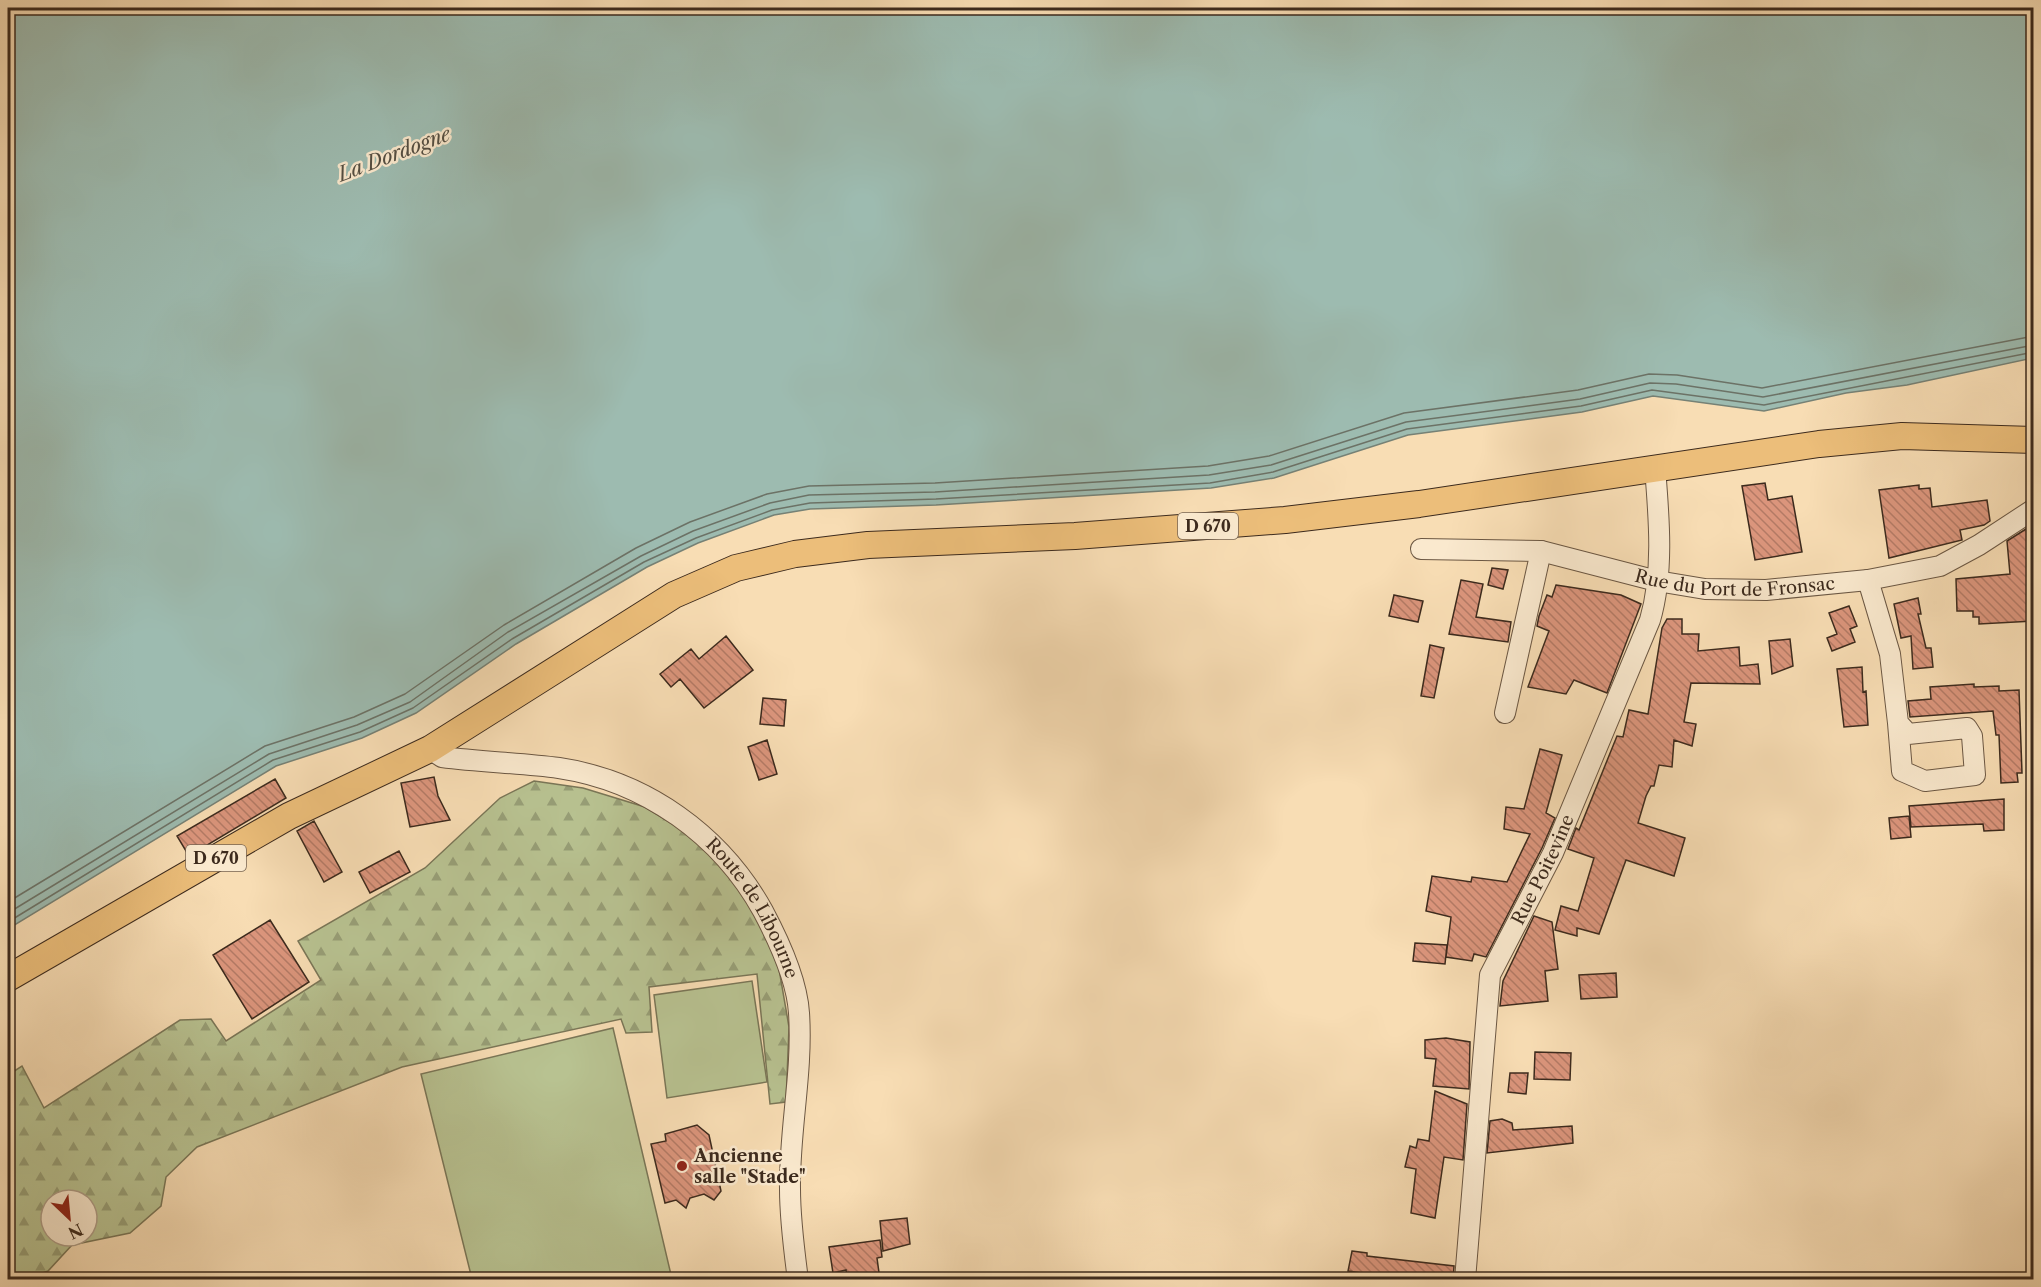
<svg xmlns="http://www.w3.org/2000/svg" width="2041" height="1287" font-family="'Libre Caslon Text',serif">
<defs>
<pattern id="forest-firs" width="22" height="20" patternUnits="userSpaceOnUse" patternTransform="scale(1.5)"><rect width="22" height="20" fill="#b8c291"/><path d="M5 1l3.5 6h-7zM16 11l3.5 6h-7z" fill="#979e76"/></pattern>
<pattern id="building-back-hatch" width="6" height="6" patternUnits="userSpaceOnUse" patternTransform="scale(1.5)"><rect width="6" height="6" fill="#db957c"/><path d="M-1 5l2 2M0 0l6 6M5-1l2 2" fill="none" stroke="#b37a65"/></pattern>
</defs>
<rect width="100%" height="100%" fill="#f8ddb4"/>
<filter id="stains"><feTurbulence type="fractalNoise" baseFrequency=".00333" numOctaves="4"/><feColorMatrix values="0 0 0 0 .2 0 0 0 0 .09 0 0 0 0 .02 0 0 0 .5 -.17"/></filter>
<radialGradient id="worn" r=".72"><stop offset=".6" stop-color="#630" stop-opacity="0"/><stop offset="1" stop-color="#630" stop-opacity=".3"/></radialGradient>
<path fill="url(#forest-firs)" stroke="#7a7657" stroke-width="1.5" fill-rule="evenodd" d="M 534,781 L 583,788 L 645,807 L 687,833 L 736,880 L 762,927 L 779,969 L 789,1027 L 786,1102 L 770,1104 L 757,974 L 649,987 L 652,1032 L 626,1033 L 621,1019 L 402,1067 L 197,1147 L 166,1177 L 161,1206 L 130,1233 L 72,1245 L 48,1271 L 27,1279 L 8,1280 L 8,1075 L 22,1066 L 44,1108 L 180,1020 L 211,1019 L 226,1041 L 321,980 L 298,941 L 425,868 L 500,798 ZM 51,1200 L 87,1200 L 87,1236 L 51,1236 Z"/>
<path fill="#b8c291" stroke="#7a7657" stroke-width="1.5" d="M 752,981 L 767,1082 L 667,1098 L 654,995 Z
M 613,1028 L 672,1279 L 472,1279 L 421,1074 Z"/>
<path fill="#9dbbb0" stroke="#768175" stroke-width="1.5" d="M 8,8 L 2033,8 L 2033,358 L 1907,385 L 1846,393 L 1764,411 L 1653,396 L 1582,412 L 1408,435 L 1274,478 L 1211,488 L 936,505 L 810,509 L 774,515 L 698,543 L 647,567 L 516,644 L 416,713 L 362,738 L 276,766 L 8,929 Z"/>
<g fill="none" stroke-linecap="round" stroke-linejoin="round">
<path stroke="#6c7266" stroke-width="1.5" d="M 8,902 L 265,746 L 354,717 L 405,694 L 504,625 L 636,548 L 690,522 L 767,494 L 809,486 L 935,483 L 1208,466 L 1269,456 L 1404,413 L 1578,390 L 1649,374 L 1677,375 L 1762,388 L 2034,336
M 8,913 L 269,754 L 357,725 L 410,702 L 508,632 L 641,556 L 693,531 L 770,503 L 809,495 L 935,492 L 1209,475 L 1271,465 L 1406,422 L 1580,399 L 1650,383 L 1676,384 L 1763,397 L 2034,345
M 8,922 L 273,760 L 360,732 L 413,708 L 512,639 L 644,562 L 696,538 L 772,510 L 810,503 L 936,499 L 1210,483 L 1273,472 L 1407,429 L 1581,406 L 1652,390 L 1764,405 L 2034,352"/>
</g>
<path fill="url(#building-back-hatch)" stroke="#3c2a1d" stroke-width="1.5" d="M 1765,483 L 1768,500 L 1792,496 L 1802,552 L 1755,560 L 1742,486 Z
M 1919,485 L 1919,489 L 1930,488 L 1932,507 L 1987,500 L 1990,521 L 1984,525 L 1960,530 L 1962,540 L 1889,558 L 1879,490 Z
M 2034,524 L 2034,621 L 1979,624 L 1979,617 L 1973,617 L 1973,611 L 1957,611 L 1956,579 L 2010,574 L 2007,541 Z
M 1492,568 L 1508,570 L 1503,589 L 1488,585 Z
M 1461,580 L 1483,584 L 1476,617 L 1511,622 L 1508,642 L 1449,634 Z
M 1556,585 L 1621,595 L 1641,604 L 1607,693 L 1574,680 L 1566,694 L 1528,687 L 1549,631 L 1537,626 L 1539,616 L 1547,595 L 1552,597 Z
M 1394,595 L 1423,601 L 1418,622 L 1389,616 Z
M 1918,598 L 1921,614 L 1918,614 L 1926,648 L 1931,648 L 1933,667 L 1913,669 L 1911,636 L 1901,638 L 1894,604 Z
M 1849,606 L 1857,626 L 1850,629 L 1855,642 L 1832,651 L 1827,638 L 1837,634 L 1829,613 Z
M 1667,619 L 1682,619 L 1682,634 L 1699,634 L 1698,651 L 1739,647 L 1740,666 L 1758,664 L 1760,684 L 1691,683 L 1684,722 L 1696,724 L 1692,746 L 1674,740 L 1672,767 L 1659,765 L 1654,786 L 1651,786 L 1646,796 L 1638,823 L 1685,838 L 1674,876 L 1626,860 L 1599,934 L 1577,928 L 1577,936 L 1555,930 L 1561,906 L 1578,911 L 1594,858 L 1568,849 L 1576,828 L 1579,830 L 1617,736 L 1623,737 L 1629,710 L 1648,714 L 1662,628 Z
M 726,636 L 753,670 L 704,708 L 680,679 L 671,687 L 660,674 L 691,649 L 699,659 Z
M 1790,639 L 1793,666 L 1772,674 L 1769,641 Z
M 1430,645 L 1444,648 L 1434,698 L 1421,696 Z
M 1862,667 L 1863,692 L 1866,691 L 1868,725 L 1844,727 L 1837,669 Z
M 1974,684 L 1974,687 L 1999,686 L 1999,691 L 2019,690 L 2022,773 L 2017,773 L 2018,782 L 2001,783 L 1999,735 L 1996,735 L 1993,711 L 1910,717 L 1908,701 L 1931,699 L 1930,687 Z
M 763,698 L 786,700 L 784,726 L 760,724 Z
M 767,740 L 777,774 L 759,780 L 748,747 Z
M 1540,749 L 1562,755 L 1546,813 L 1555,818 L 1542,848 L 1486,957 L 1474,954 L 1472,961 L 1446,957 L 1451,917 L 1426,911 L 1432,876 L 1471,882 L 1472,877 L 1507,882 L 1530,834 L 1504,829 L 1506,807 L 1524,809 Z
M 434,777 L 438,796 L 450,820 L 410,827 L 401,783 Z
M 275,779 L 286,798 L 189,856 L 177,836 Z
M 2004,799 L 2004,830 L 1984,831 L 1983,824 L 1911,827 L 1909,806 Z
M 1909,816 L 1911,837 L 1891,839 L 1889,818 Z
M 314,821 L 342,872 L 324,882 L 297,831 Z
M 399,851 L 410,872 L 370,893 L 359,872 Z
M 1534,916 L 1552,922 L 1558,969 L 1545,971 L 1548,1001 L 1500,1006 L 1503,981 Z
M 270,920 L 309,982 L 252,1019 L 213,955 Z
M 1415,943 L 1447,945 L 1445,964 L 1413,961 Z
M 1616,973 L 1617,997 L 1581,999 L 1579,975 Z
M 1446,1038 L 1470,1042 L 1469,1089 L 1433,1086 L 1436,1059 L 1425,1058 L 1425,1040 Z
M 1535,1052 L 1571,1053 L 1570,1080 L 1534,1079 Z
M 1510,1073 L 1528,1073 L 1526,1094 L 1508,1092 Z
M 1435,1091 L 1467,1104 L 1463,1160 L 1444,1157 L 1435,1218 L 1411,1213 L 1416,1169 L 1405,1167 L 1410,1146 L 1416,1148 L 1418,1139 L 1429,1141 Z
M 1502,1119 L 1512,1123 L 1513,1130 L 1572,1126 L 1573,1143 L 1487,1153 L 1490,1121 Z
M 697,1125 L 709,1135 L 721,1191 L 714,1200 L 704,1194 L 690,1198 L 686,1208 L 676,1200 L 665,1203 L 651,1144 L 666,1141 L 665,1134 Z
M 907,1218 L 910,1244 L 883,1251 L 880,1221 Z
M 880,1240 L 882,1257 L 877,1258 L 880,1280 L 848,1280 L 846,1270 L 833,1273 L 829,1247 Z
M 1352,1251 L 1367,1253 L 1367,1256 L 1454,1266 L 1453,1280 L 1413,1280 L 1348,1271 Z"/>
<g fill="none" stroke-linecap="round" stroke-linejoin="round">
<g stroke="#6b5743" stroke-width="22">
<g id="minor">
<path id="s1" d="M 1421,549 L 1541,551 L 1657,581 L 1705,589 L 1766,590 L 1868,580 L 1940,566 L 1979,545 L 2034,509"/>
<path d="M 1868,580 L 1890,654 L 1898,723 L 1908,734 L 1967,728 L 1972,736 L 1975,775 L 1925,781 L 1902,771 L 1898,723"/>
<path d="M 1505,713 L 1541,551"/>
<path id="s2" d="M 430,749 L 442,757 C 481,762 521,763 559,768 C 646,781 721,835 763,911 C 779,941 797,979 799,1013 C 803,1072 789,1131 790,1189 C 790,1219 794,1250 798,1280"/>
<path id="s3" d="M 1465,1280 L 1490,975 L 1553,853 L 1650,620 C 1664,572 1659,517 1655,468"/>
</g>
</g>
<g stroke="#3c2a1d" stroke-width="28">
<path id="major" d="M 8,978 L 289,816 L 430,749 L 674,595 L 736,568 L 795,554 L 868,545 L 1075,536 L 1285,520 L 1419,504 L 1819,444 L 1902,436 L 2034,440"/>
</g>
<use href="#minor" stroke="#fae9ce" stroke-width="20"/>
<use href="#major" stroke="#ecbe7a" stroke-width="26"/>
</g>
<circle fill="#8f2418" stroke="#fae9ce" stroke-width="2" cx="682" cy="1166" r="6"/>
<g text-anchor="middle" stroke-width="5" stroke-linejoin="round" paint-order="stroke">
<g fill="#fae9ce" stroke="#756352" stroke-width="1.5">
<rect x="1178" y="513" width="60" height="26" rx="4.5"/>
<rect x="186" y="845" width="60" height="26" rx="4.5"/>
</g>
<g font-size="16" font-weight="bold" fill="#3c2a1d">
<text x="1208" y="532">D 670</text>
<text x="216" y="864">D 670</text>
</g>
<g font-size="18" fill="#3c2a1d" stroke="#fae9ce">
<text dy="6" stroke="none"><textPath href="#s1" startOffset="318">Rue du Port de Fronsac</textPath></text>
<text dy="6" stroke="none"><textPath href="#s3" startOffset="424">Rue Poitevine</textPath></text>
<text dy="6" stroke="none"><textPath href="#s2" startOffset="382">Route de Libourne</textPath></text>
</g>
<g font-size="18" font-weight="bold" fill="#3c2a1d" stroke="#fae9ce" text-anchor="start">
<text x="694" y="1162">Ancienne<tspan x="694" dy="21">salle "Stade"</tspan></text>
</g>
<g font-size="20" font-style="italic" fill="#544e42" stroke="#fae9ce">
<text transform="translate(394 154) rotate(-21)" y="7">La Dordogne</text>
</g>
</g>
<rect width="2041" height="1287" fill="none" stroke="#f8ddb4" stroke-width="30"/>
<rect x="9" y="9" width="2023" height="1269" fill="none" stroke="#3c2a1d" stroke-width="3"/>
<rect x="15" y="15" width="2011" height="1257" fill="none" stroke="#3c2a1d" stroke-width="1.5"/>
<g transform="translate(69 1218) rotate(154)"><circle r="28" fill="#fae9ce" stroke="#ae9d87" stroke-width="1.5"/>
<path d="M0-4.5L10 22L0 15L-10 22Z" fill="#8f2418"/>
<text y="-9" font-size="16" font-weight="bold" text-anchor="middle" fill="#3c2a1d">N</text>
</g>
<rect width="100%" height="100%" filter="url(#stains)"/>
<rect width="100%" height="100%" fill="url(#worn)"/>
</svg>
